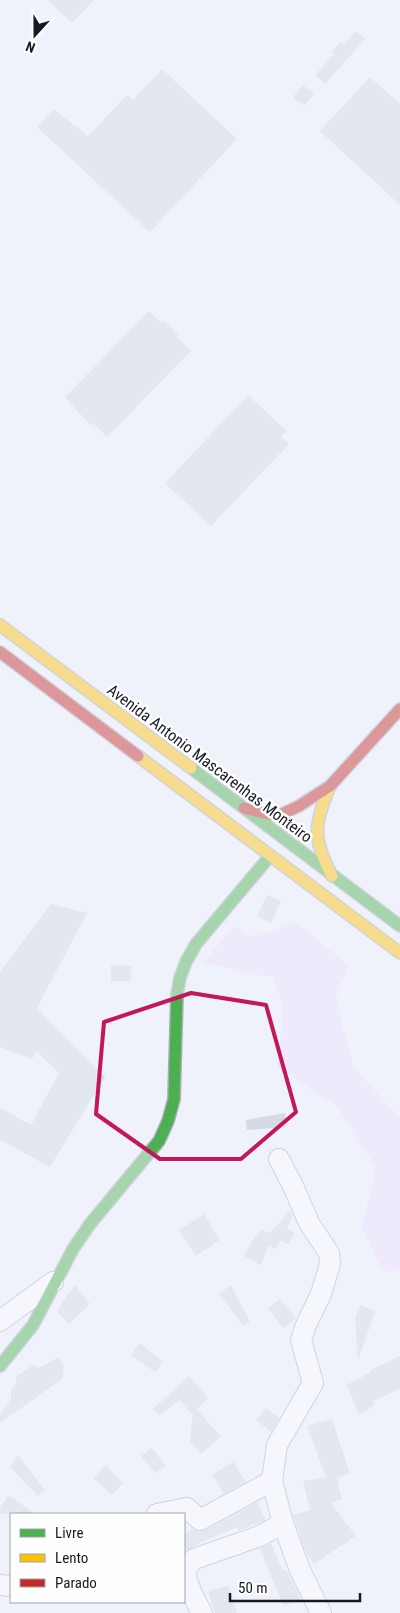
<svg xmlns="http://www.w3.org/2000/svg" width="400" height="1613" font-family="'Roboto Condensed',sans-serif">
<rect width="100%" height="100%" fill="#eff2fa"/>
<path fill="#f0dffc" d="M 296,922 L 349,966 L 336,997 L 343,1028 L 354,1068 L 400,1118 L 400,1269 L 382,1272 L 362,1226 L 376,1168 L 337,1106 L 278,1068 L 283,1004 L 272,977 L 240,972 L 204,962 L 234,926 L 248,936 L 266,933 Z"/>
<path fill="#d4dbe4" d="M 47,0 L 94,0 L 72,23 Z
M 356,31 L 365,39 L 325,84 L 315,75 L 334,54 L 331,52 L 341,41 L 344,44 Z
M 162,69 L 237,139 L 150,232 L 37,127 L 54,109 L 88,136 L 127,95 L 133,100 Z
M 370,77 L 400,104 L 400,205 L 320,131 Z
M 303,85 L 314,94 L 304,106 L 293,97 Z
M 149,311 L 162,323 L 164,321 L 178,335 L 177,337 L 191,351 L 107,437 L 92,423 L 90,425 L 65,397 Z
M 248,395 L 287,431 L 281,437 L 289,444 L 211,526 L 165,483 Z
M 267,895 L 281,901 L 271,923 L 257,916 Z
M 51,904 L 87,913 L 37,1008 L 105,1077 L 50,1167 L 0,1140 L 0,1108 L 31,1125 L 59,1073 L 36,1051 L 32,1059 L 0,1047 L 0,972 Z
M 111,965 L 131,966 L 131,981 L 111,981 Z
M 285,1113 L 287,1127 L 247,1130 L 246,1120 Z
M 290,1210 L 293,1215 L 287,1228 L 295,1233 L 288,1244 L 280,1241 L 276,1249 L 268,1246 L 261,1265 L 244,1256 L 255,1236 L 261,1230 L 270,1233 Z
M 204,1214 L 220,1240 L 196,1256 L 179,1230 Z
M 75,1285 L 90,1304 L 69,1324 L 57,1312 L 67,1295 Z
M 231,1285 L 250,1322 L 243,1326 L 219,1294 Z
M 280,1299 L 296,1318 L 284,1329 L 268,1308 Z
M 360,1305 L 375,1311 L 358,1361 L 355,1318 Z
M 140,1343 L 163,1362 L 155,1372 L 131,1355 Z
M 400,1356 L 400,1389 L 373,1401 L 375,1405 L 359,1415 L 347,1385 L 371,1372 L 370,1370 Z
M 58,1357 L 64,1366 L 62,1379 L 0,1423 L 0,1414 L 11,1399 L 11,1390 L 16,1384 L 16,1377 L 33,1365 L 39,1368 Z
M 189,1376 L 208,1398 L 197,1409 L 221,1437 L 201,1454 L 190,1442 L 193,1412 L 191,1414 L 180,1400 L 159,1415 L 153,1409 Z
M 266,1408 L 279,1418 L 271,1432 L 256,1420 Z
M 332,1419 L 350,1473 L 337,1478 L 342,1499 L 331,1503 L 356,1536 L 314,1564 L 306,1552 L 293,1515 L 310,1510 L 303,1481 L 326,1477 L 307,1426 Z
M 152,1448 L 166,1466 L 155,1473 L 141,1456 Z
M 18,1455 L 45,1490 L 38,1496 L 10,1467 Z
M 233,1462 L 246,1482 L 224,1494 L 212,1475 Z
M 106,1465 L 123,1483 L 112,1495 L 93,1478 Z
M 9,1495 L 35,1514 L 0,1514 L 0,1507 Z
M 258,1502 L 265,1520 L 239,1531 L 238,1527 L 199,1543 L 184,1553 L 184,1534 L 193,1529 L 199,1532 L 206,1530 Z
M 271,1543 L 282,1569 L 287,1571 L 301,1600 L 283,1606 L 260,1549 Z
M 228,1586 L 237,1613 L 215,1613 L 208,1591 Z"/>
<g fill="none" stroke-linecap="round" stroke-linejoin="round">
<g stroke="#aaaeb7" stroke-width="22">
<path id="street" d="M 279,1159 L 294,1188 L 309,1223 L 329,1253 L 330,1264 L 321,1294 L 306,1325 L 301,1340 L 313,1383 L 277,1445 L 272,1481 L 283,1523 L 300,1570 L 321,1613
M 0,1321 L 53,1282
M 157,1514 L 187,1508 L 200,1520 L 272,1481
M 0,1585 L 11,1586
M 202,1613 L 192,1594 L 184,1571 L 194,1559 L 260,1536 L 283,1523"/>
</g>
<g stroke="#aaaeb7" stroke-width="14">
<path id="fast" d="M 191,768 L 400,926
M 0,1366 L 33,1325 L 73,1249 L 90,1224 L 159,1141 L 168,1121 L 174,1099 L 177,994 L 180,978 L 186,962 L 196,944 L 270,856"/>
</g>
<g stroke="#aaaeb7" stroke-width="14">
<path id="slow" d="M 0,625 L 191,768
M 138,756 L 400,953
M 330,786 C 314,826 312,837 332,876"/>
</g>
<g stroke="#aaaeb7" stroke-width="14">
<path id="jam" d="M 0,652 L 138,756
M 244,808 L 272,815 L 282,814 L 299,806 L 330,786 L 400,709"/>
</g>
<use href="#street" stroke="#fdfdfe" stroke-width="20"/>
<use href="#fast" stroke="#4caf50" stroke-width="11"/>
<use href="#slow" stroke="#ffc107" stroke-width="11"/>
<use href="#jam" stroke="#c62828" stroke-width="11"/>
</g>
<path d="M0 0H400V1613H0ZM 191,993 L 266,1005 L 296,1112 L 241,1159 L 160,1159 L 96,1114 L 104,1022 Z" fill="#eff2fa" fill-opacity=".55" fill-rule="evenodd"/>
<path fill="none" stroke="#c2185b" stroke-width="4" stroke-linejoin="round" d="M 191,993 L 266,1005 L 296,1112 L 241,1159 L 160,1159 L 96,1114 L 104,1022 Z"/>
<g text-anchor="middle" stroke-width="5" stroke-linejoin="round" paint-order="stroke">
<g font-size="16" fill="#151a26" stroke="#fefefe">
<text transform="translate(210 763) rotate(37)" y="6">Avenida Antonio Mascarenhas Monteiro</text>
</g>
</g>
<rect x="10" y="1513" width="175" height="90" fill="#fefefe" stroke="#a1a3a8"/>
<rect x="20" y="1529" width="25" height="8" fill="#4caf50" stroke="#a1a3a8"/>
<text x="55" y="1538" font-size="15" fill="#151a26">Livre</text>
<rect x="20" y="1554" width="25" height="8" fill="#ffc107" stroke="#a1a3a8"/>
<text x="55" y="1563" font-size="15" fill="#151a26">Lento</text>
<rect x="20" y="1579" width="25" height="8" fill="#c62828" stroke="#a1a3a8"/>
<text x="55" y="1588" font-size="15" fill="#151a26">Parado</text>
<g transform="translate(35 35) rotate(201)" stroke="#fefefe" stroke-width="4" paint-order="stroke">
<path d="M0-4L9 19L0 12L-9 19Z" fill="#151a26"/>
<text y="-8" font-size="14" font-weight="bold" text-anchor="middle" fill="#151a26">N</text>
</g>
<path d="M230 1593v8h130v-8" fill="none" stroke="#151a26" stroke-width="2.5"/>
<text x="238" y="1593" font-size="15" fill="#151a26" stroke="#fefefe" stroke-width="4" paint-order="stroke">50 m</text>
</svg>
